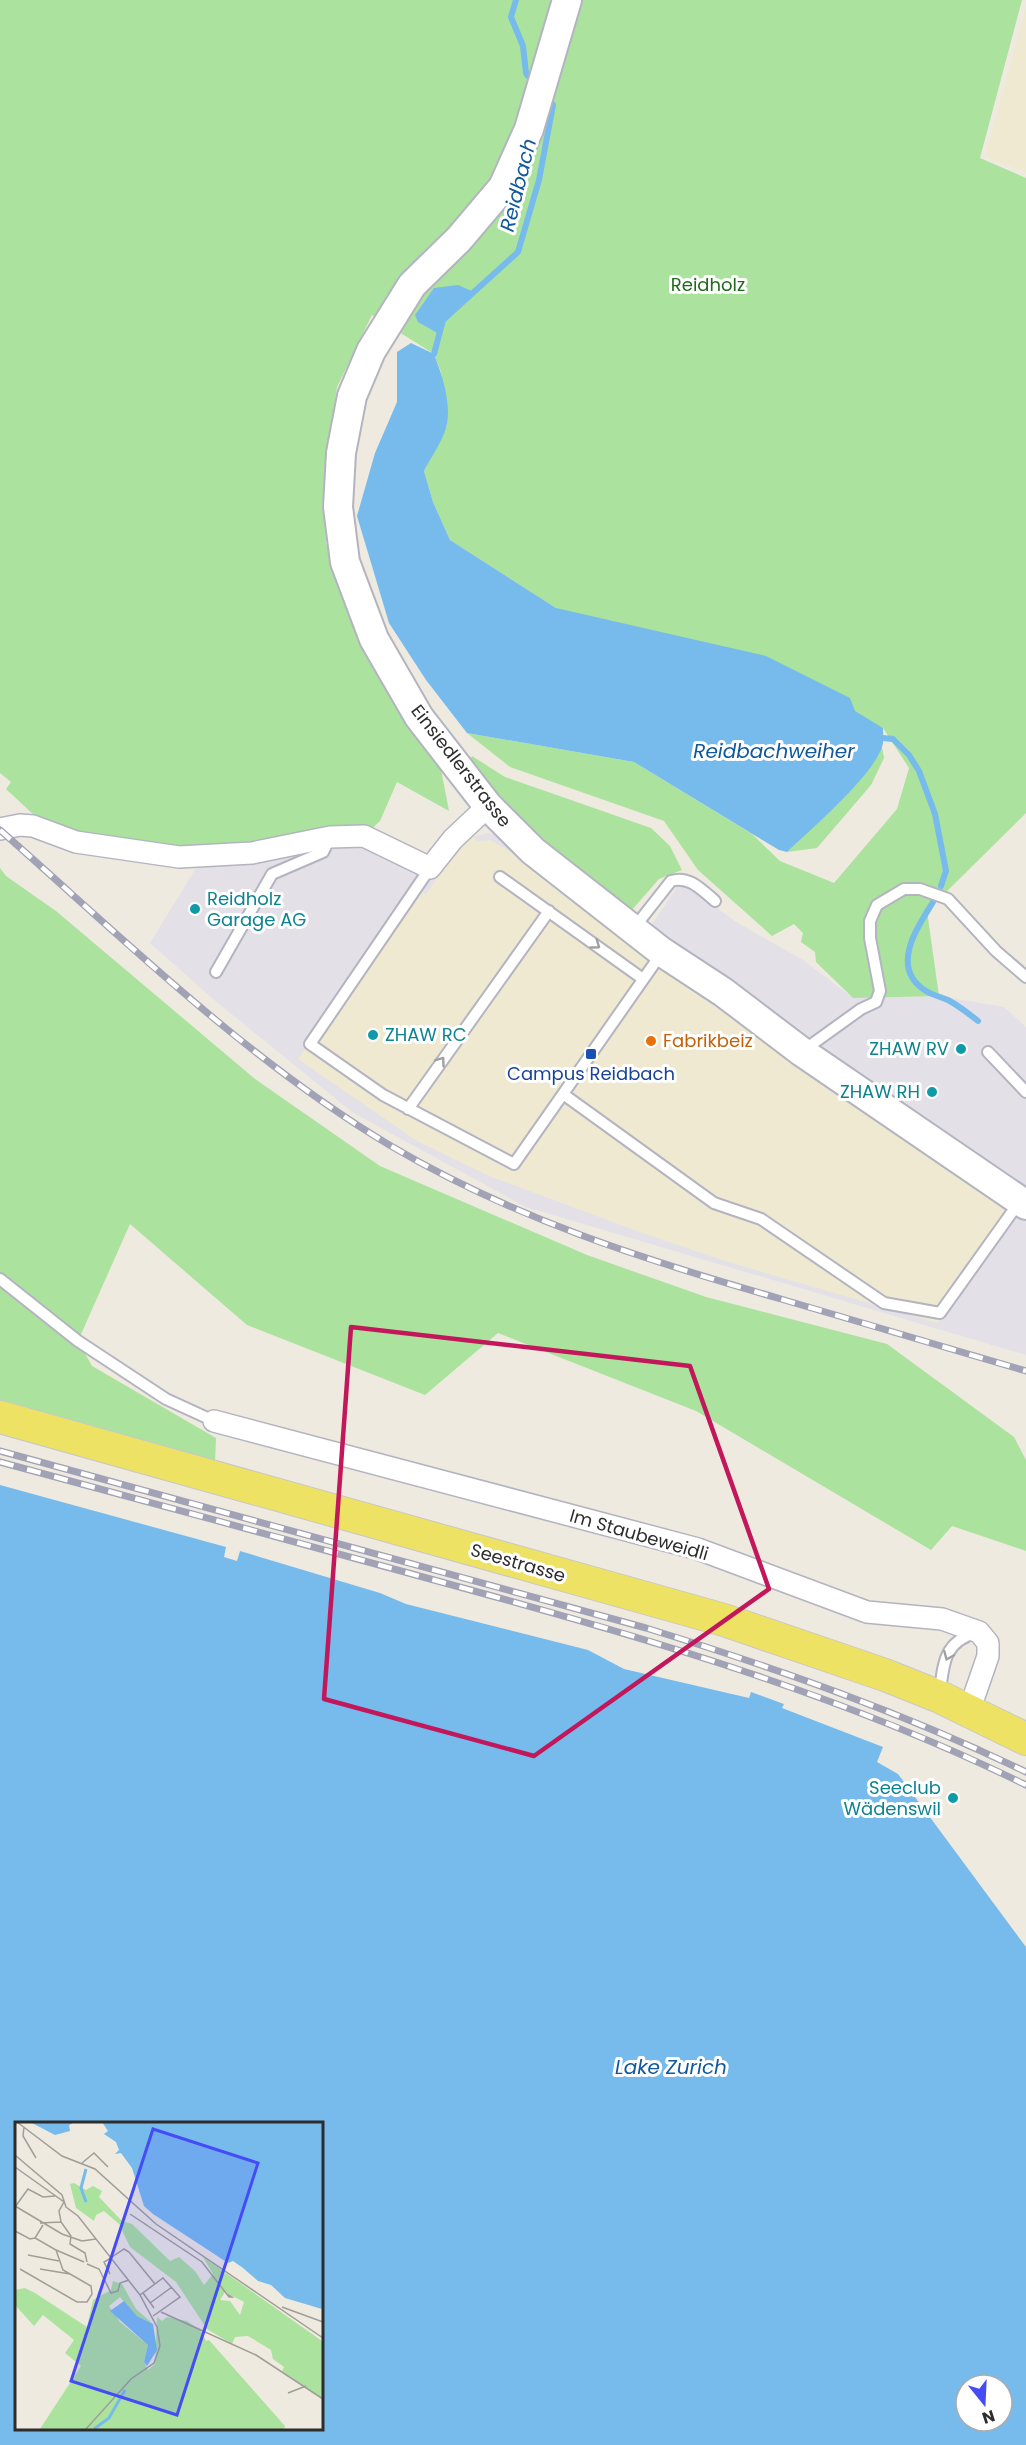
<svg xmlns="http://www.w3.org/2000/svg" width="1026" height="2445" font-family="Poppins,sans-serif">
<rect width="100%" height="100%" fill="#eeeae0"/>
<path fill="#e3e0e7" d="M 489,833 L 512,841 L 638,945 L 681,881 L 736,922 L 803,960 L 853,998 L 939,996 L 1004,1007 L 1026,1027 L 1026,1355 L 526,1207 L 352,1112 L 213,999 L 150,943 L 196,868 L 248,863 L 364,836 L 437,877 L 474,836 Z"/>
<path fill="#eee9d0" d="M 1026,8 L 1026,173 L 985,156 Z
M 474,836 L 476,841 L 490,840 L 515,854 L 561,893 L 675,979 L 1012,1214 L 937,1323 L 728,1262 L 645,1234 L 489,1176 L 417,1141 L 298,1059 L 418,889 L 426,894 L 455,853 Z"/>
<path fill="#abe29e" d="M 0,0 L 1022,0 L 980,158 L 1026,178 L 1026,813 L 927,911 L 939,996 L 853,998 L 816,962 L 815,952 L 801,942 L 803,933 L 794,924 L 772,936 L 698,870 L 664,821 L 510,767 L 467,733 L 634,762 L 752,834 L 780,861 L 834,883 L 897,809 L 909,768 L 883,728 L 556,608 L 450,540 L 433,502 L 424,471 L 447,425 L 441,372 L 434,354 L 372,315 L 337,387 L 324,477 L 326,543 L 374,671 L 440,764 L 449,811 L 397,782 L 380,821 L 364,836 L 179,857 L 75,836 L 35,816 L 6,789 L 11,782 L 0,773 Z
M 882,747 L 884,758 L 871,785 L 817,848 L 787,852 Z
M 472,756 L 505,777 L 651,828 L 670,846 L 682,870 L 659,879 L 631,911 L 541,840 L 482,777 L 470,760 Z
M 0,868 L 6,876 L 56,911 L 255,1079 L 380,1166 L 587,1255 L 706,1297 L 887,1344 L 1014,1437 L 1026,1460 L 1026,1551 L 952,1526 L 931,1550 L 696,1411 L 498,1333 L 425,1395 L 247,1325 L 130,1224 L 78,1341 L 92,1366 L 216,1438 L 215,1463 L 0,1404 Z"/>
<path fill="#76bbec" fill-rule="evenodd" d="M 458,285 L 474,292 L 443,320 L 439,334 L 418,322 L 415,315 L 434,288 Z
M 411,343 L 434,354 C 442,375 451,401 447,424 C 444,439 431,457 424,471 L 433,502 L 450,540 L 556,608 L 766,656 L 850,698 L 855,711 L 883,728 C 883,734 884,742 882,747 C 872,777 811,829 787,852 L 779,850 L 634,762 L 467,733 L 426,680 L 389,623 L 357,516 L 375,453 L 397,402 L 397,352 Z
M 0,1485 L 226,1547 L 224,1557 L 237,1561 L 240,1551 L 380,1593 L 406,1604 L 588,1650 L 624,1669 L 749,1698 L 751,1692 L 784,1704 L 782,1708 L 883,1747 L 877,1762 L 898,1774 L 1026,1947 L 1026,2445 L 0,2445 ZM 16,2124 L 321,2124 L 321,2428 L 16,2428 ZM 966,2385 L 1002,2385 L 1002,2421 L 966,2421 Z"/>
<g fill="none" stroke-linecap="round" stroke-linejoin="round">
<path stroke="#76bbec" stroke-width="6" d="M 516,0 L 511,17 L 523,46 L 526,73 L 528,76
M 434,354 L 443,320 L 518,252 L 539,180 L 553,105 L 548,99
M 883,738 L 893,739 L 909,755 L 919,771 L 935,814 L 946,871 L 941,886
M 933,902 C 917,928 889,968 926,991 C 933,995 941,997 948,1000 C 959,1006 968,1013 978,1021"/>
<g stroke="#b3b4c0" stroke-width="14">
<path id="lane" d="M 430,868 L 310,1044 L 383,1095 L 514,1164 L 661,954
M 500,877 L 643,979
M 634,928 L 671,881 C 689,875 702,890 715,901
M 216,972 L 272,874 L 323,852 L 330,838
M 804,1050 L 861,1009 L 876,1002 L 880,991 L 870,938 L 870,921 L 877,905 L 904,889 L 920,889 L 948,899 L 996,951 L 1026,977
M 988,1052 L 1026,1092
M 563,1094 L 714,1203 L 761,1219 L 884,1303 L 940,1313 L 1020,1201
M 408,1109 L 549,911
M 0,1279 L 78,1341 L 166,1399 L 214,1421
M 940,1693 C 943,1665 944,1641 976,1633"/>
</g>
<g stroke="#b3b4c0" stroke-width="24">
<path id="street" d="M 0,829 L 20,825 L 33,826 L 76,842 L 179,857 L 252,853 L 330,837 L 364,836 L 430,868 L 453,839 L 488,806
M 214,1421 L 698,1549 L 867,1612 L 942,1619 L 979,1632 L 988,1643 L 988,1656 L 969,1711"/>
</g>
<g stroke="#b3b4c0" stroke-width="32">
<path id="secondary" d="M 567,0 L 529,129 L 503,187 L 459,239 L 412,285 L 371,351 L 352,396 L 341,453 L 338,507 L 345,562 L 374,639 L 419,717 L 488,806 L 533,851 L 662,952 L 723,992 L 802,1052 L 1026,1205"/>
</g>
<g stroke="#c8c8c8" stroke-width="34">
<path id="primary" d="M 0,1417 L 724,1620 L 885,1675 L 940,1697 L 1026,1739"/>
</g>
<use href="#lane" stroke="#fff" stroke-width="10"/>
<use href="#street" stroke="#fff" stroke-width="21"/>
<use href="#secondary" stroke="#fff" stroke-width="28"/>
<use href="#primary" stroke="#eee265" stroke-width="32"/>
<g stroke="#a2a2b6" stroke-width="7">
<path id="rail" d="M 0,830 C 125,940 247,1060 391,1146 C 515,1219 645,1260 781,1299 C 863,1323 944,1347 1026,1371
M 0,1451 L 646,1628 C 776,1668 904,1713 1026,1772
M 0,1462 C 145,1501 289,1540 434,1580 C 636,1635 837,1692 1026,1785"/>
</g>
<use href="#rail" stroke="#fff" stroke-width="4.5" stroke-dasharray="14" stroke-linecap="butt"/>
</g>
<defs><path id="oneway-chevron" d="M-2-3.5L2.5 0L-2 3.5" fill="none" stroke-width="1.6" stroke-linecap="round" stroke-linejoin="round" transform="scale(1.5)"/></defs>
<g stroke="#a0a0a0">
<use href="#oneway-chevron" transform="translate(596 945) rotate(36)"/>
<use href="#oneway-chevron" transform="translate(441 1061) rotate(-55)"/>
<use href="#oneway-chevron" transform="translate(948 1656) rotate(113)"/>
</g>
<path fill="none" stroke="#c2185b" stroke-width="4.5" stroke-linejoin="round" d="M 351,1327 L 690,1366 L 769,1589 L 534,1756 L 324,1699 Z"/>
<g fill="#0f9aa8" stroke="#fff" stroke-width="2">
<circle cx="195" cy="909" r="6"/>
<circle cx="373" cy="1035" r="6"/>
<circle cx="961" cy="1049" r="6"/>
<circle cx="932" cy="1092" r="6"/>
<circle cx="953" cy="1798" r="6"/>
</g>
<circle fill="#e8710a" stroke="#fff" stroke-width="2" cx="651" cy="1041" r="6"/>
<rect fill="#1a4fb4" stroke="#fff" stroke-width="2" x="585" y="1048" width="12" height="12" rx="3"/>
<g text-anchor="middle" stroke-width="6" stroke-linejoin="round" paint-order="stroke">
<g font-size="18" fill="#216a1d" stroke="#fff">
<text x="708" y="291">Reidholz</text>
</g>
<g font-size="18" fill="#2d2d2d" stroke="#fff">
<text transform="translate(461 766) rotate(52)" y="6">Einsiedlerstrasse</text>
<text transform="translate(639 1535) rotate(16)" y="6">Im Staubeweidli</text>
<text transform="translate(518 1563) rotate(16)" y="6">Seestrasse</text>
</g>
<g font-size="18" fill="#0d838f" stroke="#fff" text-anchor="end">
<text x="207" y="905" text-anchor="start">Reidholz<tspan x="207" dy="21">Garage AG</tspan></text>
<text x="385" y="1041" text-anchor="start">ZHAW RC</text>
<text x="949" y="1055">ZHAW RV</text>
<text x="920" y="1098">ZHAW RH</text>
<text x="941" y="1794">Seeclub<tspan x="941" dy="21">Wädenswil</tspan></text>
</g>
<g font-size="18" fill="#c56008" stroke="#fff" text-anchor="start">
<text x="663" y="1047">Fabrikbeiz</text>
</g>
<g font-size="18" fill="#164399" stroke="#fff">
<text x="591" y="1080">Campus Reidbach</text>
</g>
<g font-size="20" font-style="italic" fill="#11589d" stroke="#fff">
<text transform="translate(518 185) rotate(-76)" y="7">Reidbach</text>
<text x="774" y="758">Reidbachweiher</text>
<text x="671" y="2074">Lake Zurich</text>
</g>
</g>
<g transform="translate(15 2122)">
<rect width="308" height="308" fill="#eeeae0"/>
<path d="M 59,61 L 71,68 L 78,64 L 87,69 L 84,75 L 107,99 L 117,102 L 155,139 L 164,135 L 180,149 L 189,163 L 198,152 L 188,135 L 307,219 L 307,276 L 267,249 L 269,245 L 258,237 L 256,228 L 233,214 L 220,215 L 217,222 L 192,207 L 161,160 L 115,125 L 104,102 L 89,89 L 81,93 L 79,99 L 61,86 L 55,62 ZM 210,170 L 229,180 L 225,193 L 215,179 L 205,178 ZM 98,159 L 107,162 L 121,187 L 138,202 L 122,194 L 105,175 L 94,184 L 105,200 L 133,223 L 129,240 L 133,248 L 140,242 L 142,195 L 147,199 L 152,195 L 172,199 L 185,208 L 191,219 L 194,218 L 270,304 L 269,307 L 25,307 L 66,244 L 50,231 L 59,218 L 28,193 L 19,204 L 0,183 L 0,168 L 10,166 L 20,171 L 72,205 L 78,178 L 96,168 Z" fill="#abe29e" fill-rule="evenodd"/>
<path d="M 15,0 L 60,0 L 54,3 L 55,9 L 40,13 ZM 87,0 L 307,0 L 307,187 L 270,176 L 256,163 L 243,159 L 228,146 L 218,139 L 213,141 L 138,92 L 129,84 L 117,46 L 106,31 L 100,32 L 104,28 L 101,20 L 89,12 L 93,9 ZM 109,179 L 122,194 L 138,202 L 142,228 L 132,244 L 129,240 L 133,223 L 95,189 Z" fill="#76bbec"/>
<path fill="none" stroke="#76bbec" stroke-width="3" d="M 252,0 L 308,40M 71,47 L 66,66 L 71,80M 79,307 L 94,296 L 110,268"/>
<path fill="none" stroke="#a19e98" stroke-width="1.5" d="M 2,0 L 47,34 L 80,47 L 141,102 L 308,216M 9,5 L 8,14 L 21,36M 0,33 L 47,73 L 51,85 L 63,94 L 125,173 L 142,205 L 145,224 L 139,241 L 116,257 L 71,307M 67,41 L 79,31 L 93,45M 0,45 L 49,80 L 44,89 L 46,100 L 56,114 L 55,122 L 70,131 L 72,140M 0,84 L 47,112 L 67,119 L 81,117M 0,85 L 13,67 L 28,75 L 40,74M 115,92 L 187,140 L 214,175 L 217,175 L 212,172M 25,101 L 46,100M 0,109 L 15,117 L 20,116M 41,128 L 69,140M 13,133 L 44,139M 97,135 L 109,127 L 114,130 L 140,162M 72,142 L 84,147 L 96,171 L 103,169 L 105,161 L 114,158M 5,147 L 62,180 L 72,180 L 77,172 L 76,164 L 48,148 L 41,128 L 20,116 L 28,103M 25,147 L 55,152M 95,152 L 89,140 L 96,136M 128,171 L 139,186M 125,173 L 148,156 L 165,175 L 138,194M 135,181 L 157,165M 267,185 L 308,200M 146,190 L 241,233 L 308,277M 273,271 L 291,264"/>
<path fill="#454cf6" fill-opacity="0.15" stroke="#454cf6" stroke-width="3" d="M 138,7 L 243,41 L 162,293 L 56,259 Z"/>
<rect width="308" height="308" fill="none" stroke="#2d2d2d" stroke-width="3"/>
</g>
<g transform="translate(984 2403) rotate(162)"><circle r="28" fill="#ffffff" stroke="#ababab" stroke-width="1.5"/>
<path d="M0-4.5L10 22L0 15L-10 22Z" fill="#454cf6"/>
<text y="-9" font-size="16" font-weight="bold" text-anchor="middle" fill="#2d2d2d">N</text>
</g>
</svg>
